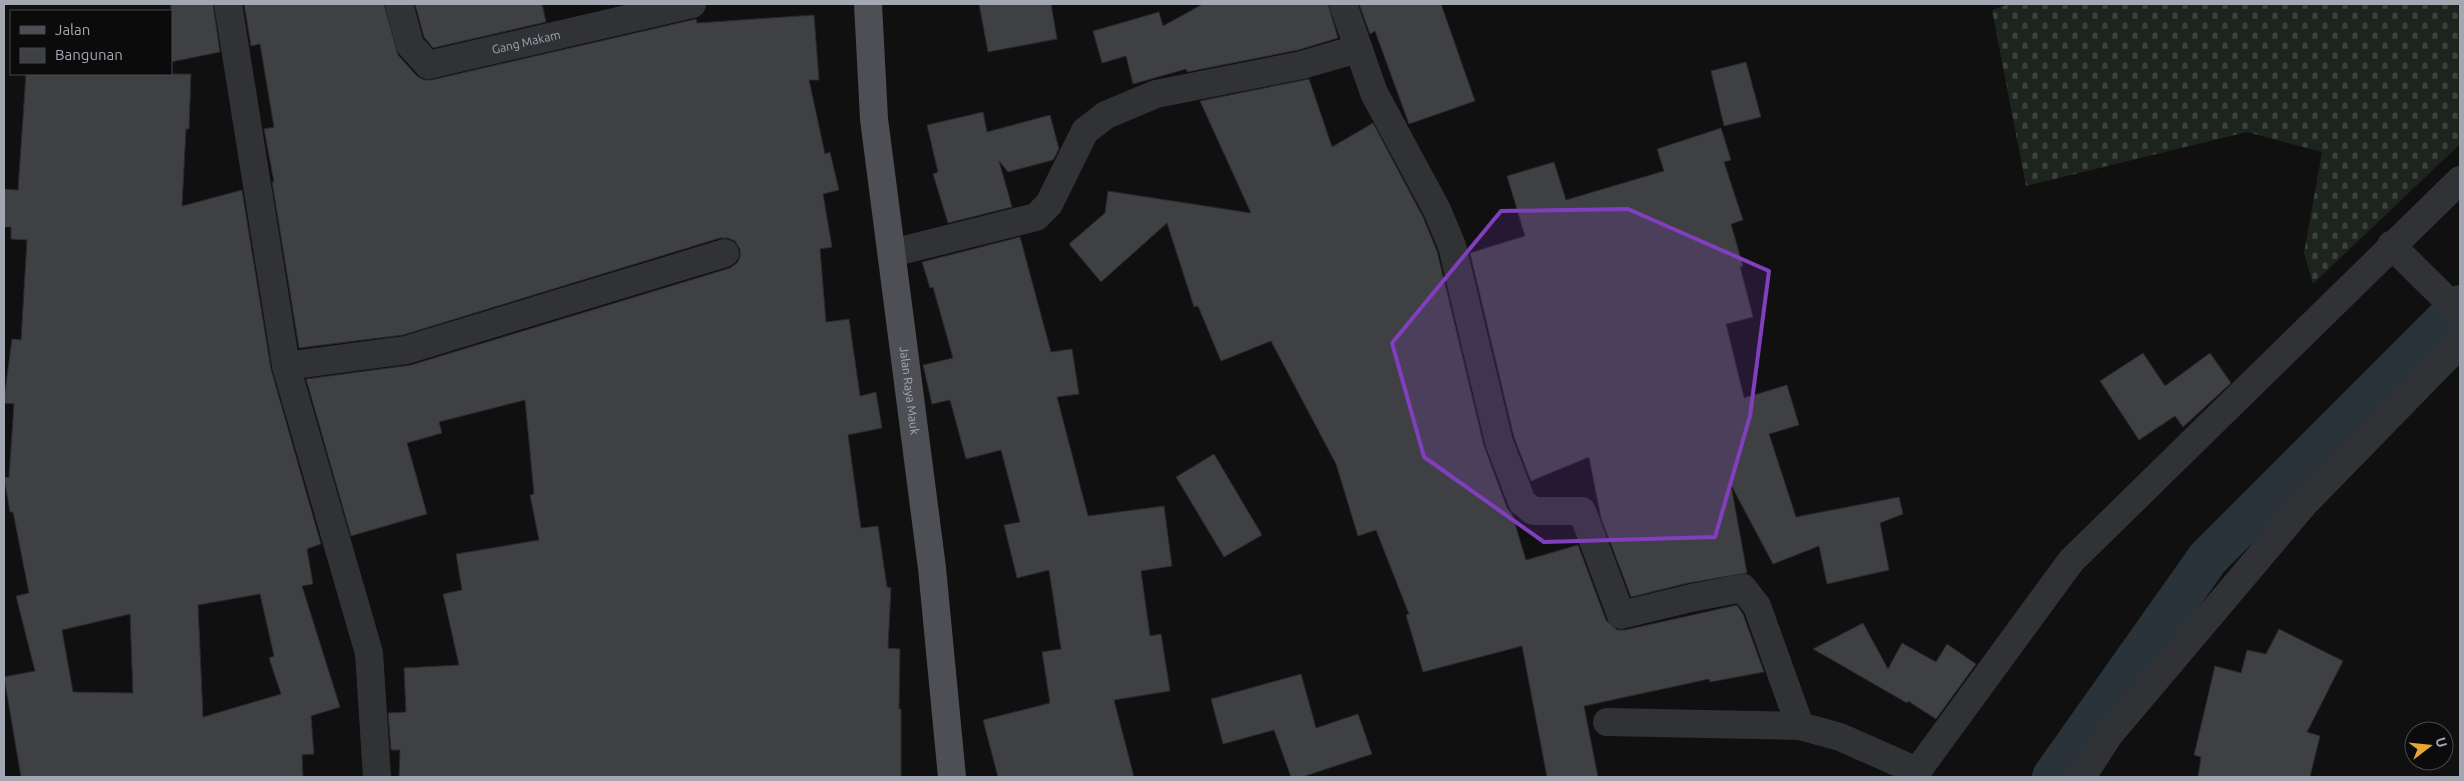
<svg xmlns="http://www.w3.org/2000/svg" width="2464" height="781" font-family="Ubuntu,sans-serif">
<defs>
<pattern id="cemetery-stones" width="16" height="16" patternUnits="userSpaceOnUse" patternTransform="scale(1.25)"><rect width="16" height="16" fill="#1d241d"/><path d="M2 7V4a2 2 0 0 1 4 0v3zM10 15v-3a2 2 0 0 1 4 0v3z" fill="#3b413b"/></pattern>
</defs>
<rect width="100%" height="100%" fill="#101011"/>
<path fill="url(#cemetery-stones)" d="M 2009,4 L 2460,4 L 2460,144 L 2313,284 L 2304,253 L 2322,152 L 2247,132 L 2026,186 L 1992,10 Z"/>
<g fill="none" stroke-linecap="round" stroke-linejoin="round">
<path stroke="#2a3339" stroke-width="42" d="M 2053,777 L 2208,558 L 2460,306"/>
</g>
<path fill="#3f4044" stroke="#2a2a2d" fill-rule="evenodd" d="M 171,4 L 213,4 L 220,52 L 171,62 Z
M 244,4 L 384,4 L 398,55 L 417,76 L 424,80 L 431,80 L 696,19 L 697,23 L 814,15 L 819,80 L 809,80 L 825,154 L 830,152 L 839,190 L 823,194 L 832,247 L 820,249 L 826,322 L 849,319 L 860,396 L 876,392 L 882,428 L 848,435 L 861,528 L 878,526 L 887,587 L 891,588 L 888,648 L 900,649 L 899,709 L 901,709 L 901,777 L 399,777 L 400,750 L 391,750 L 388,713 L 406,712 L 404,668 L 459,665 L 443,594 L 462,590 L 456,554 L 539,540 L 530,495 L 534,494 L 525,400 L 439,422 L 442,433 L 407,443 L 427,514 L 351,536 L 306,379 L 411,365 L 730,268 L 737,263 L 740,257 L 740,249 L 735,241 L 728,238 L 720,238 L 403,335 L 299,348 L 272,182 L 274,182 L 264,129 L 274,127 L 260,44 L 251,46 Z
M 415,4 L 542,4 L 546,22 L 433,48 L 424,37 Z
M 979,4 L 1051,4 L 1057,39 L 988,52 Z
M 1203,4 L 1328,4 L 1338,38 L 1298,50 L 1187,72 L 1186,69 L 1133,84 L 1126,56 L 1102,63 L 1093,31 L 1159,12 L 1163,26 Z
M 1359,4 L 1441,4 L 1475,101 L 1409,124 L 1375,31 L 1370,34 Z
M 1746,62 L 1761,117 L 1724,126 L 1711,71 Z
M 26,74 L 191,74 L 189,129 L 186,129 L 182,206 L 242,190 L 271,369 L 321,544 L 307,549 L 313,584 L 302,586 L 340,707 L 311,716 L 314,754 L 302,755 L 303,777 L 21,777 L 4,677 L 35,671 L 16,596 L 29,593 L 13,512 L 10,512 L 4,478 L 9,477 L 14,404 L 4,403 L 4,399 L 12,339 L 21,340 L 27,240 L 11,239 L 11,227 L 4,227 L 4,189 L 18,190 ZM 260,594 L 274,656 L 269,658 L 281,694 L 203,717 L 198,605 ZM 130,614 L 133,693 L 73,692 L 62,630 Z
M 1309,79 L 1332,147 L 1373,123 L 1423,217 L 1437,251 L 1484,446 L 1507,508 L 1512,514 L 1526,560 L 1578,545 L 1606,620 L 1617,630 L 1625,630 L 1737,605 L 1743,614 L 1764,672 L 1710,682 L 1709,679 L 1584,706 L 1598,777 L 1547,777 L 1522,646 L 1423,672 L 1406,615 L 1409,614 L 1376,530 L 1358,536 L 1336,464 L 1271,341 L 1221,361 L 1198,306 L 1194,307 L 1167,223 L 1101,282 L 1069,244 L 1105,213 L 1108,191 L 1251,213 L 1200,101 Z
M 983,112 L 987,132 L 1050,115 L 1059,149 L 1053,160 L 1008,172 L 999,161 L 1012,207 L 948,223 L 933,174 L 938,172 L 927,125 Z
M 1721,128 L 1731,160 L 1724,162 L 1743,220 L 1731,224 L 1743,266 L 1740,267 L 1753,317 L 1726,324 L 1744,398 L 1787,385 L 1799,425 L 1769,434 L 1796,517 L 1899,497 L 1903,514 L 1880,523 L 1889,570 L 1827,584 L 1819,546 L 1773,564 L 1731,485 L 1747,573 L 1688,583 L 1631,597 L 1601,518 L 1589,457 L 1531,481 L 1514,437 L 1470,253 L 1525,236 L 1507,176 L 1554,162 L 1566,200 L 1664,171 L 1657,149 Z
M 1020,237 L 1051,352 L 1072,349 L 1079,394 L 1057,397 L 1088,516 L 1164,506 L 1172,566 L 1141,571 L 1150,636 L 1161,634 L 1170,691 L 1114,700 L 1134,777 L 998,777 L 983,720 L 1050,703 L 1042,652 L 1061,649 L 1049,570 L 1017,578 L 1004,525 L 1020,522 L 1001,450 L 966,459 L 950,400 L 932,404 L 923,365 L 953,358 L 933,287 L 930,288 L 922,262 Z
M 2143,353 L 2165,386 L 2210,353 L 2231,383 L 2183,427 L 2175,416 L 2139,440 L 2100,381 Z
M 1214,454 L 1262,535 L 1224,557 L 1176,477 Z
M 1863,623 L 1888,669 L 1902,643 L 1936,662 L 1947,644 L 1976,664 L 1936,719 L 1908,701 L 1907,703 L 1813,649 Z
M 2279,629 L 2343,661 L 2307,732 L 2320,736 L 2310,777 L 2198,777 L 2201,757 L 2194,755 L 2215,666 L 2241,673 L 2247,650 L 2266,654 Z
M 1301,674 L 1316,728 L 1358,714 L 1372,754 L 1302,777 L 1291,777 L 1274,730 L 1223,744 L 1211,699 Z"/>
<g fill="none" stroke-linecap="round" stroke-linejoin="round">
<g stroke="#313236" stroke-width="28">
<path d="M 228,4 L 286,366 L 369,653 L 377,777"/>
<path id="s1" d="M 399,4 L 410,45 L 428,65 L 692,4"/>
<path d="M 1343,4 L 1374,93 L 1437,210 L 1452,246 L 1499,442 L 1522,502 L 1533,511 L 1582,511 L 1621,615 L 1691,598 L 1743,588 L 1757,606 L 1800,726"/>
<path d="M 2391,245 L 2460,313"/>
<path d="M 892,253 L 1036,217 L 1049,204 L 1085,131 L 1106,115 L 1156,94 L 1302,65 L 1357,49"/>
<path d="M 286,366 L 406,350 L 725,253"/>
<path d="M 1607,722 L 1800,726 L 1840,737 L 1917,771"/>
<path d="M 1913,777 L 2071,561 L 2460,180"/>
<path d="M 2082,777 L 2109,735 L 2304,504 L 2460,344"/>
</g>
<path stroke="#4e4f55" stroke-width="28" id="s2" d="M 868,4 L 874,119 L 932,568 L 952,777"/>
</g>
<path fill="#813ebd" fill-opacity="0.2" stroke="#813ebd" stroke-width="4" stroke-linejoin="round" d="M 1628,209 L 1769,271 L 1750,416 L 1715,537 L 1544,542 L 1424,457 L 1392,343 L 1501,211 Z"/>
<g text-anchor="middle" stroke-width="4" stroke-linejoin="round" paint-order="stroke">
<g font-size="12" fill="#a2a7b2" stroke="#0b0b0c">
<text dy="4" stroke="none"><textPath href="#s1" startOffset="170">Gang Makam</textPath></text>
<text dy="4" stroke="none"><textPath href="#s2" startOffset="389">Jalan Raya Mauk</textPath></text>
</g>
</g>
<rect width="2464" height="781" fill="none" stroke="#a2a7b2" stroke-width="10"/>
<rect x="10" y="10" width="162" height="65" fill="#0b0b0c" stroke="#47494e"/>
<rect x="20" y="26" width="25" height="8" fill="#4e4f55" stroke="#47494e"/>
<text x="55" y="35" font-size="15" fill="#a2a7b2">Jalan</text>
<rect x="20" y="48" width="25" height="15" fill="#3f4044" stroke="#47494e"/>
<text x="55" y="60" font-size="15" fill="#a2a7b2">Bangunan</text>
<g transform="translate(2429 746) rotate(74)"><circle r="24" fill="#0b0b0c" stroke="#47494e"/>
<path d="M0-4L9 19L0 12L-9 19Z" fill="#e7a733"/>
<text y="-8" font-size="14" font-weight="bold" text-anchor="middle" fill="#a2a7b2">U</text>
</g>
</svg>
